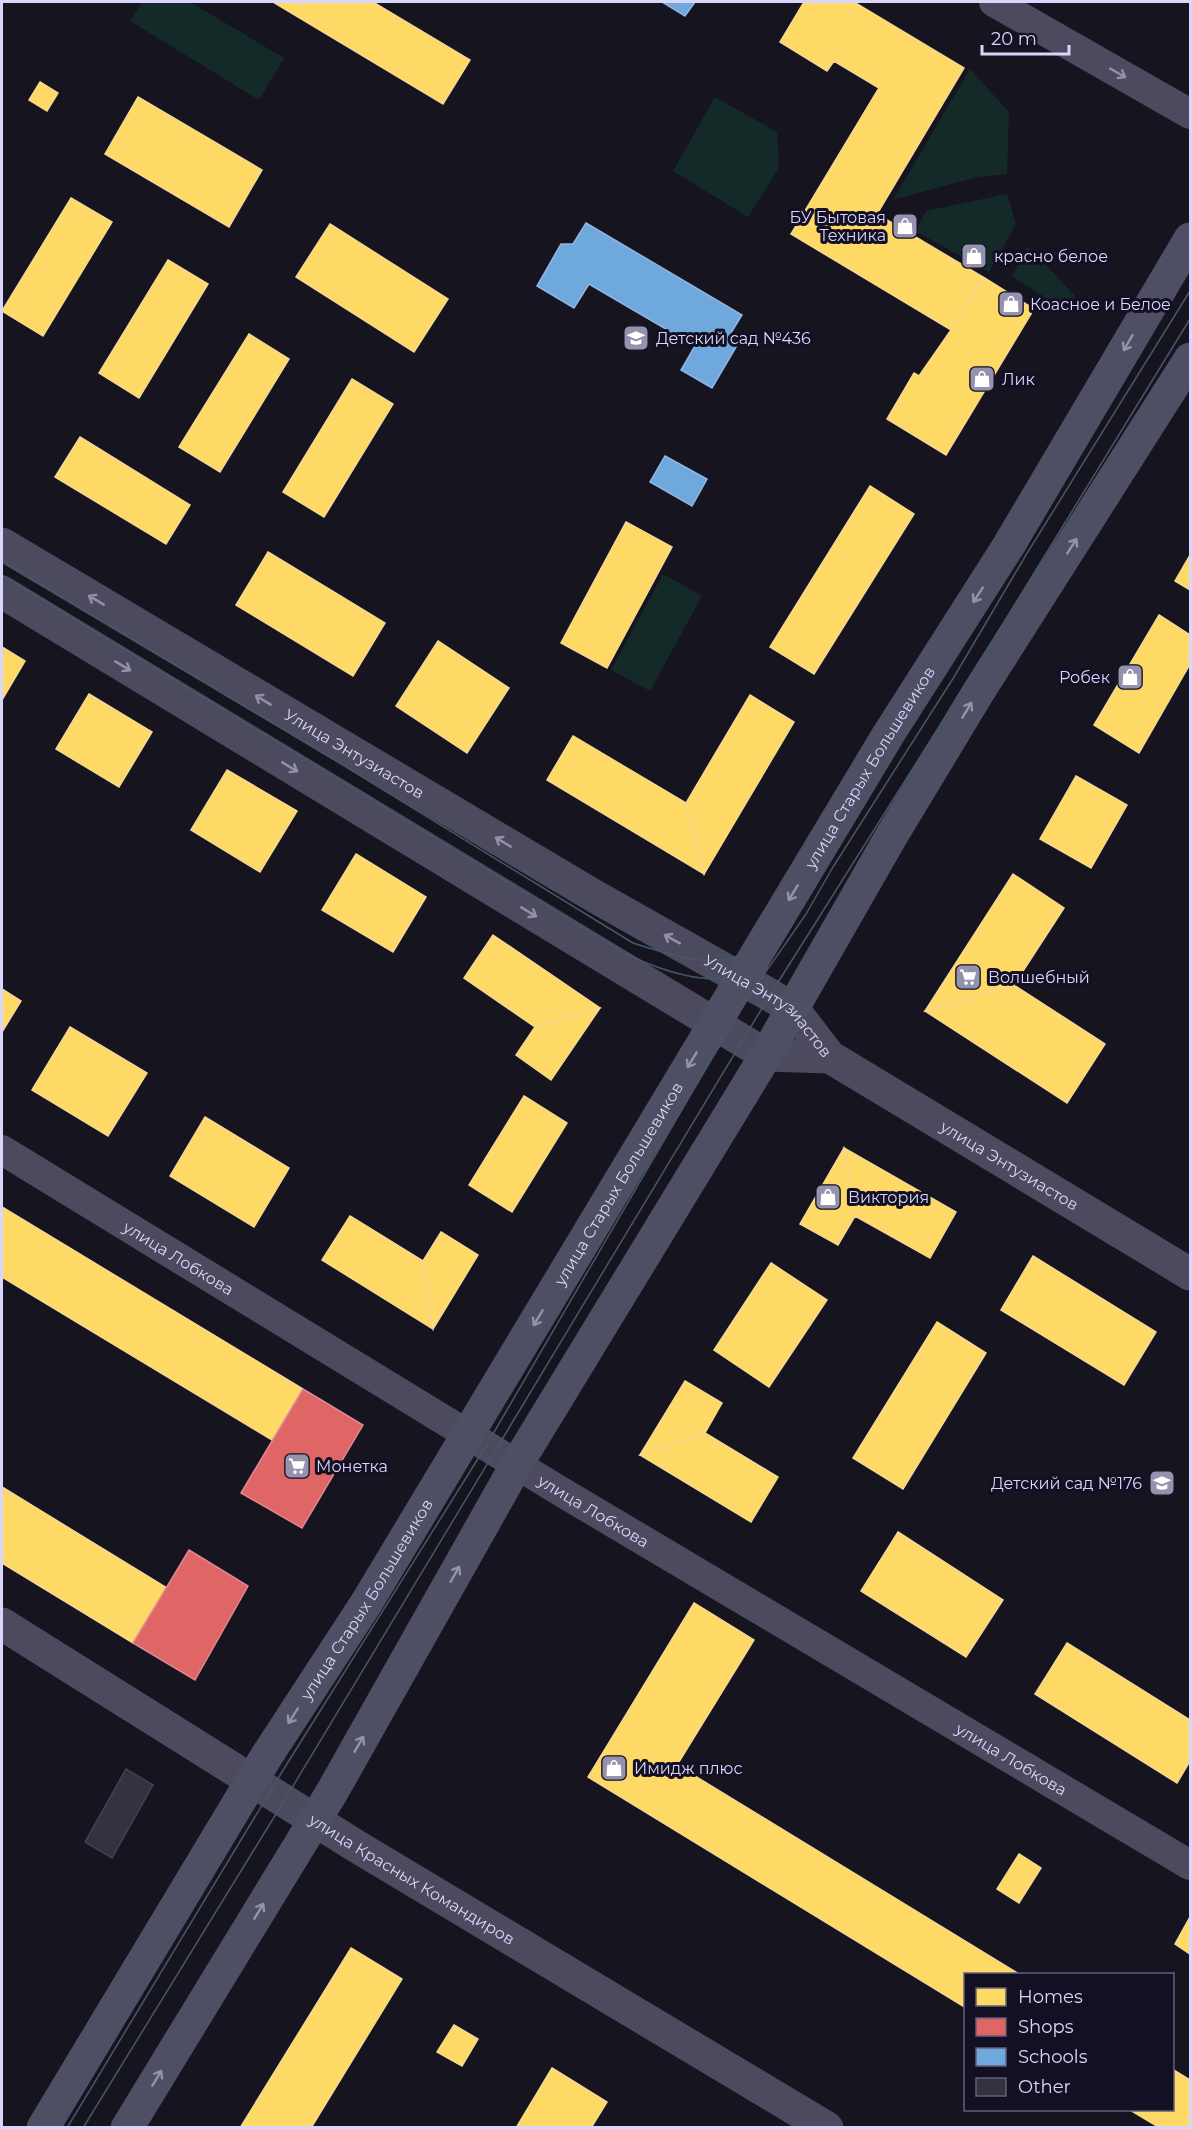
<svg xmlns="http://www.w3.org/2000/svg" width="1192" height="2129" font-family="Montserrat,sans-serif">
<rect width="100%" height="100%" fill="#16141f"/>
<path fill="#142a29" d="M 142,2 L 190,2 L 284,58 L 259,100 L 130,21 Z
M 970,69 L 1009,112 L 1007,174 L 977,177 L 893,200 Z
M 715,97 L 777,132 L 779,168 L 748,217 L 673,171 Z
M 1007,194 L 1016,224 L 989,272 L 915,231 L 926,211 Z
M 1028,246 L 1075,296 L 1065,311 L 1012,276 Z
M 663,574 L 702,596 L 650,691 L 611,670 Z"/>
<path fill="#ffd966" stroke="#f4d893" stroke-width="1.5" d="M 273,2 L 373,2 L 470,60 L 443,104 Z
M 804,2 L 854,2 L 964,68 L 877,214 L 983,277 L 951,330 L 791,234 L 879,88 L 834,61 L 827,71 L 780,42 Z
M 40,82 L 58,93 L 47,111 L 29,100 Z
M 138,97 L 262,170 L 229,227 L 105,154 Z
M 71,198 L 112,222 L 43,336 L 2,311 Z
M 330,224 L 448,299 L 414,352 L 296,277 Z
M 168,260 L 208,284 L 139,398 L 99,373 Z
M 983,277 L 1034,309 L 946,455 L 887,419 L 914,373 L 919,376 L 951,330 Z
M 249,334 L 289,359 L 220,472 L 179,447 Z
M 352,379 L 393,404 L 324,517 L 283,492 Z
M 80,437 L 190,505 L 166,544 L 55,477 Z
M 870,486 L 914,514 L 814,674 L 770,647 Z
M 626,522 L 672,547 L 607,668 L 561,643 Z
M 268,552 L 385,623 L 353,676 L 236,605 Z
M 1190,555 L 1190,590 L 1175,581 Z
M 1159,615 L 1190,635 L 1190,664 L 1139,753 L 1094,725 Z
M 438,641 L 509,688 L 467,753 L 396,706 Z
M 2,647 L 25,661 L 2,700 Z
M 89,694 L 152,732 L 119,787 L 56,749 Z
M 750,695 L 794,722 L 704,874 L 686,803 Z
M 573,736 L 686,803 L 704,874 L 547,780 Z
M 227,770 L 297,811 L 260,872 L 191,830 Z
M 1076,776 L 1127,805 L 1091,868 L 1040,839 Z
M 356,854 L 426,897 L 393,952 L 322,910 Z
M 1013,874 L 1064,908 L 1014,985 L 925,1011 Z
M 493,935 L 600,1008 L 535,1027 L 464,978 Z
M 1014,985 L 1105,1044 L 1067,1103 L 925,1011 Z
M 2,989 L 21,1001 L 2,1032 Z
M 600,1008 L 551,1080 L 516,1055 L 535,1027 Z
M 70,1027 L 147,1073 L 108,1136 L 32,1090 Z
M 524,1096 L 567,1123 L 512,1212 L 469,1185 Z
M 205,1117 L 289,1168 L 254,1227 L 170,1176 Z
M 844,1148 L 855,1216 L 838,1245 L 800,1224 Z
M 844,1148 L 956,1212 L 930,1258 L 855,1216 Z
M 2,1207 L 303,1389 L 272,1440 L 2,1277 Z
M 350,1216 L 423,1261 L 433,1329 L 322,1260 Z
M 441,1232 L 478,1255 L 433,1329 L 423,1261 Z
M 1033,1256 L 1156,1332 L 1124,1385 L 1001,1310 Z
M 771,1263 L 827,1300 L 769,1387 L 714,1350 Z
M 937,1322 L 986,1353 L 903,1489 L 853,1458 Z
M 685,1381 L 722,1403 L 705,1433 L 640,1455 Z
M 705,1433 L 778,1477 L 751,1522 L 640,1455 Z
M 2,1487 L 167,1588 L 133,1643 L 2,1563 Z
M 898,1532 L 1003,1600 L 966,1657 L 861,1591 Z
M 694,1603 L 754,1640 L 677,1765 L 1019,1974 L 966,1974 L 966,2008 L 588,1777 Z
M 1067,1643 L 1190,1720 L 1190,1761 L 1177,1783 L 1035,1694 Z
M 1019,1854 L 1041,1868 L 1019,1903 L 997,1889 Z
M 1190,1917 L 1190,1954 L 1175,1944 Z
M 351,1948 L 402,1979 L 311,2128 L 240,2128 Z
M 454,2025 L 478,2039 L 462,2066 L 437,2052 Z
M 552,2068 L 607,2102 L 591,2128 L 516,2128 Z
M 1172,2069 L 1190,2080 L 1190,2128 L 1160,2128 L 1130,2110 L 1172,2110 Z"/>
<path fill="#e06666" stroke="#de8893" stroke-width="1.5" d="M 303,1389 L 363,1425 L 302,1528 L 241,1493 Z
M 189,1550 L 248,1586 L 195,1680 L 133,1643 Z"/>
<path fill="#6fa8dc" stroke="#8fb6e5" stroke-width="1.5" d="M 662,2 L 695,2 L 685,16 Z
M 586,223 L 742,315 L 729,336 L 739,342 L 712,388 L 681,370 L 695,346 L 589,284 L 574,308 L 537,286 L 561,244 L 573,244 Z
M 665,456 L 707,479 L 692,506 L 650,482 Z"/>
<path fill="#343241" stroke="#434052" stroke-width="1.5" d="M 126,1769 L 153,1785 L 112,1858 L 85,1842 Z"/>
<g fill="none" stroke-linecap="round" stroke-linejoin="round">
<g stroke="#4b4a5f" stroke-width="30">
<path d="M 994,2 L 1190,114"/>
<path id="s1" d="M 2,1150 L 560,1491 L 1190,1865"/>
</g>
<g stroke="#4b4a5f" stroke-width="33">
<path id="s2" d="M 2,544 L 596,897 L 770,995 L 793,1009 L 830,1057 L 1190,1274"/>
<path d="M 2,592 L 766,1055 L 830,1057"/>
<path id="s3" d="M 2,1624 L 356,1846 L 827,2128"/>
</g>
<g stroke="#4e4e65" stroke-width="33">
<path id="s4" d="M 43,2128 L 266,1757 L 367,1602 L 888,735 L 1009,545 L 1190,239"/>
<path d="M 127,2128 L 332,1792 L 517,1464 L 766,1055 L 892,835 L 979,691 L 1190,359"/>
</g>
<path stroke="#455866" stroke-width="1.5" d="M 2,561 L 333,759 L 633,943 C 698,964 732,974 790,927
M 2,575 L 624,953 C 668,974 719,991 768,968
M 67,2128 L 285,1767 L 486,1446 L 743,1005 L 806,914 L 833,867 L 954,677 L 1026,555 L 1190,291
M 83,2128 L 284,1801 L 770,995 L 966,684 L 1190,319"/>
</g>
<defs><path id="oneway-shaft" d="M-6 0H5M1.5-3L5.5 0L1.5 3" fill="none" stroke-width="1.6" stroke-linecap="round" stroke-linejoin="round" transform="scale(1.5)"/></defs>
<g stroke="#9290ad">
<use href="#oneway-shaft" transform="translate(1118 73) rotate(30)"/>
<use href="#oneway-shaft" transform="translate(96 600) rotate(-149)"/>
<use href="#oneway-shaft" transform="translate(123 666) rotate(31)"/>
<use href="#oneway-shaft" transform="translate(263 700) rotate(-149)"/>
<use href="#oneway-shaft" transform="translate(290 767) rotate(31)"/>
<use href="#oneway-shaft" transform="translate(503 842) rotate(-149)"/>
<use href="#oneway-shaft" transform="translate(529 912) rotate(31)"/>
<use href="#oneway-shaft" transform="translate(672 939) rotate(-151)"/>
</g>
<g stroke="#9492b0">
<use href="#oneway-shaft" transform="translate(1128 343) rotate(120)"/>
<use href="#oneway-shaft" transform="translate(1072 546) rotate(-57)"/>
<use href="#oneway-shaft" transform="translate(978 595) rotate(123)"/>
<use href="#oneway-shaft" transform="translate(967 710) rotate(-59)"/>
<use href="#oneway-shaft" transform="translate(793 893) rotate(121)"/>
<use href="#oneway-shaft" transform="translate(692 1060) rotate(121)"/>
<use href="#oneway-shaft" transform="translate(538 1318) rotate(121)"/>
<use href="#oneway-shaft" transform="translate(455 1574) rotate(-60)"/>
<use href="#oneway-shaft" transform="translate(293 1716) rotate(123)"/>
<use href="#oneway-shaft" transform="translate(359 1744) rotate(-60)"/>
<use href="#oneway-shaft" transform="translate(259 1911) rotate(-59)"/>
<use href="#oneway-shaft" transform="translate(157 2078) rotate(-59)"/>
</g>
<defs>
<g id="shop-square" transform="scale(1.35)"><rect x="-9" y="-9" width="18" height="18" rx="4" fill="#9592ae" stroke="#131023"/><path d="M-5-2.5h2.3a2.7 3.5 0 0 1 5.4 0H5L5.5 6h-11ZM-1.5-2.5h3a1.5 2.3 0 0 0-3 0Z" fill="#fff"/></g>
<g id="school-square" transform="scale(1.35)"><rect x="-9" y="-9" width="18" height="18" rx="4" fill="#9592ae" stroke="#131023"/><path d="M0-5L7-2L0 1L-7-2ZM-4 1L0 2.5L4 1V4Q0 6-4 4Z" fill="#fff"/></g>
<g id="supermarket-square" transform="scale(1.35)"><rect x="-9" y="-9" width="18" height="18" rx="4" fill="#9592ae" stroke="#131023"/><path d="M-6-5.5h2.5l.6 2H6L4.5 2H-2.5L-4.4-4H-6ZM-1.5 3.2a1.3 1.3 0 1 0 .1 0ZM3 3.2a1.3 1.3 0 1 0 .1 0Z" fill="#fff"/></g>
</defs>
<g fill-rule="evenodd">
<use href="#shop-square" x="905" y="226"/>
<use href="#shop-square" x="974" y="256"/>
<use href="#shop-square" x="1011" y="304"/>
<use href="#school-square" x="636" y="338"/>
<use href="#shop-square" x="982" y="379"/>
<use href="#shop-square" x="1130" y="677"/>
<use href="#supermarket-square" x="968" y="977"/>
<use href="#shop-square" x="828" y="1197"/>
<use href="#supermarket-square" x="297" y="1466"/>
<use href="#school-square" x="1162" y="1483"/>
<use href="#shop-square" x="614" y="1768"/>
</g>
<g text-anchor="middle" stroke-width="6" stroke-linejoin="round" paint-order="stroke">
<g font-size="16" fill="#dad6fb" stroke="#131023" text-anchor="start">
<text x="886" y="223" text-anchor="end">БУ Бытовая<tspan x="886" dy="18">Техника</tspan></text>
<text x="994" y="262">красно белое</text>
<text x="1030" y="310">Коасное и Белое</text>
<text x="656" y="344">Детский сад №436</text>
<text x="1002" y="385">Лик</text>
<text x="1110" y="683" text-anchor="end">Робек</text>
<text x="988" y="983">Волшебный</text>
<text x="848" y="1203">Виктория</text>
<text x="316" y="1472">Монетка</text>
<text x="1142" y="1489" text-anchor="end">Детский сад №176</text>
<text x="634" y="1774">Имидж плюс</text>
</g>
<g font-size="16" fill="#dad6fb" stroke="#131023">
<text dy="6" stroke="none"><textPath href="#s2" startOffset="410">Улица Энтузиастов</textPath></text>
<text dy="6" stroke="none"><textPath href="#s4" startOffset="1592">улица Старых Большевиков</textPath></text>
<text dy="6" stroke="none"><textPath href="#s2" startOffset="896">Улица Энтузиастов</textPath></text>
<text dy="6" stroke="none"><textPath href="#s2" startOffset="1188">улица Энтузиастов</textPath></text>
<text dy="6" stroke="none"><textPath href="#s4" startOffset="1106">улица Старых Большевиков</textPath></text>
<text dy="6" stroke="none"><textPath href="#s1" startOffset="207">улица Лобкова</textPath></text>
<text dy="6" stroke="none"><textPath href="#s1" startOffset="693">улица Лобкова</textPath></text>
<text dy="6" stroke="none"><textPath href="#s4" startOffset="620">улица Старых Большевиков</textPath></text>
<text dy="6" stroke="none"><textPath href="#s1" startOffset="1179">улица Лобкова</textPath></text>
<text dy="6" stroke="none"><textPath href="#s3" startOffset="483">улица Красных Командиров</textPath></text>
</g>
</g>
<rect width="1192" height="2129" fill="none" stroke="#dad6fb" stroke-width="6"/>
<rect x="964" y="1973" width="210" height="138" fill="#131023" stroke="#635f79" stroke-width="1.5"/>
<rect x="976" y="1988" width="30" height="18" fill="#ffd966" stroke="#635f79" stroke-width="1.5"/>
<text x="1018" y="2003" font-size="18" fill="#dad6fb">Homes</text>
<rect x="976" y="2018" width="30" height="18" fill="#e06666" stroke="#635f79" stroke-width="1.5"/>
<text x="1018" y="2033" font-size="18" fill="#dad6fb">Shops</text>
<rect x="976" y="2048" width="30" height="18" fill="#6fa8dc" stroke="#635f79" stroke-width="1.5"/>
<text x="1018" y="2063" font-size="18" fill="#dad6fb">Schools</text>
<rect x="976" y="2078" width="30" height="18" fill="#343241" stroke="#635f79" stroke-width="1.5"/>
<text x="1018" y="2093" font-size="18" fill="#dad6fb">Other</text>
<path d="M982 45v9h87v-9" fill="none" stroke="#dad6fb" stroke-width="3"/>
<text x="991" y="45" font-size="18" fill="#dad6fb" stroke="#131023" stroke-width="4.5" paint-order="stroke">20 m</text>
</svg>
